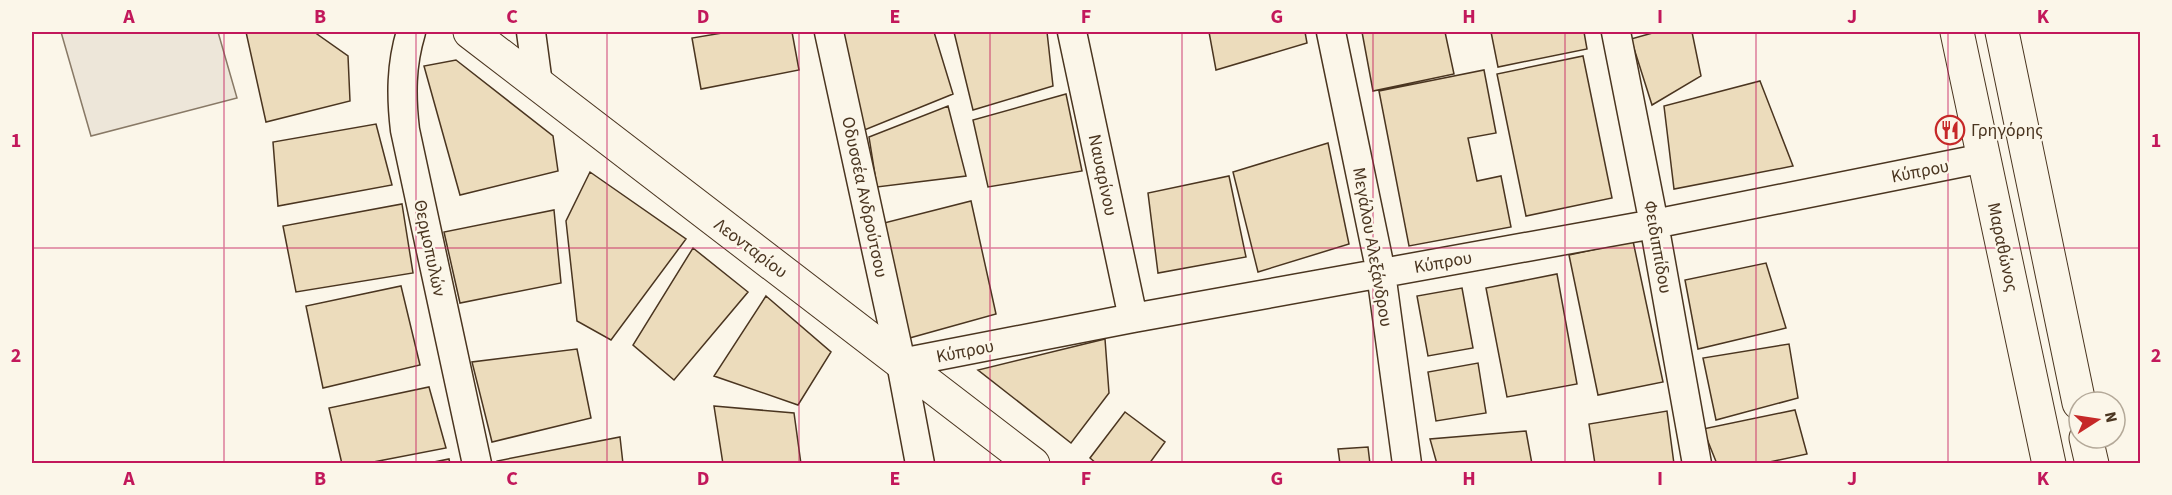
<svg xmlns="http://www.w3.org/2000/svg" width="2172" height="495" font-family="'Source Sans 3',sans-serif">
<rect width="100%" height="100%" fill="#fbf6e9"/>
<path fill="#ede6d9" stroke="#887966" stroke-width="1.5" d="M 61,32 L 218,32 L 237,98 L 91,136 Z"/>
<path fill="#ecdcbc" stroke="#4a3520" stroke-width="1.5" d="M 246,32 L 314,32 L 348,56 L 350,101 L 266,122 Z
M 728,32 L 792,32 L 799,70 L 701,89 L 692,38 Z
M 841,32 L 934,32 L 953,94 L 862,131 Z
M 954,32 L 1047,32 L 1053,86 L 973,110 Z
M 1209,32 L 1305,32 L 1307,43 L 1216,70 Z
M 1362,32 L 1445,32 L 1454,74 L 1373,91 Z
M 1491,32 L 1584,32 L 1587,49 L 1498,67 Z
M 1656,32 L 1692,32 L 1701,76 L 1652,105 L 1631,39 Z
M 1583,56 L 1612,198 L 1526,216 L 1497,74 Z
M 456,60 L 553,136 L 558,171 L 460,195 L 424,66 Z
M 1484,70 L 1496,133 L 1468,138 L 1477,181 L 1501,176 L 1511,227 L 1409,246 L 1379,91 Z
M 1760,81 L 1793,166 L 1674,189 L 1664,106 Z
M 1066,94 L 1082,171 L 988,187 L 973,120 Z
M 948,106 L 966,176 L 877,187 L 869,137 Z
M 376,124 L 392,185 L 278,206 L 273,142 Z
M 1328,143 L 1349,244 L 1258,272 L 1233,172 Z
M 590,172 L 686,239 L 611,340 L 577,321 L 566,221 Z
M 1229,176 L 1246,257 L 1158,273 L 1148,193 Z
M 971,201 L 996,314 L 906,339 L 884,223 Z
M 402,204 L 413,273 L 296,292 L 283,226 Z
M 554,210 L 561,283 L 460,303 L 444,232 Z
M 1633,241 L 1663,382 L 1598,395 L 1569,255 Z
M 693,248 L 748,292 L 674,380 L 633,345 Z
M 1766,263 L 1786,328 L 1698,349 L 1685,280 Z
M 1557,274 L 1577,384 L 1507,397 L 1486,288 Z
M 401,286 L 420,365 L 323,388 L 306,306 Z
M 1462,288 L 1473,348 L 1428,356 L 1417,296 Z
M 766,296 L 831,352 L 798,405 L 714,376 Z
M 1105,339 L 1109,393 L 1071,443 L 978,370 Z
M 1789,344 L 1798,398 L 1716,420 L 1703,358 Z
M 577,349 L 591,418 L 492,442 L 472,362 Z
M 1478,363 L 1486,413 L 1436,421 L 1428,372 Z
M 429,387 L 446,448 L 363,464 L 342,464 L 329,408 Z
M 714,406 L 794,413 L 801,464 L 723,464 Z
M 1795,410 L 1807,454 L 1760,464 L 1717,464 L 1703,429 Z
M 1667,411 L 1674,464 L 1595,464 L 1589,424 Z
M 1125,412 L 1165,442 L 1149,464 L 1097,464 L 1090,458 Z
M 1526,431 L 1532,464 L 1437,464 L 1430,439 Z
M 620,437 L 623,464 L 497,464 L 497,461 Z
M 1368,447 L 1370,464 L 1340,464 L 1338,449 Z
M 449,459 L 450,464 L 424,464 Z"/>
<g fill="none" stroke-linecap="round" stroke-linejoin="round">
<g stroke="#4a3520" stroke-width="31">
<path id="street" d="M 411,32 C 401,65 401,96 405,130 L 477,464
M 531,32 L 538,84
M 829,32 L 901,363 L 920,464
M 1072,32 L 1133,318
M 1331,32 L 1381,273 L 1407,464
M 1616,32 L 1654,224 L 1697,464
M 901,363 L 1133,318 L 1654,224 L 1984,158"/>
</g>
<g stroke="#4a3520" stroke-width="35">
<path id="secondary" d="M 470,32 L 1033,464"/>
</g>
<g stroke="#4a3520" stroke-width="35">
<path id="primary" d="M 1957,32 L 2049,464
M 2002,32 L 2079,403
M 2086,438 L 2092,464"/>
</g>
<use href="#street" stroke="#fbf6e9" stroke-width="28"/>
<use href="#secondary" stroke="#fbf6e9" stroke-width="33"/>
<use href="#primary" stroke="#fbf6e9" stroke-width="33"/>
</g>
<path fill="none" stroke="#c2185b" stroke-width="1.5" stroke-opacity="0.55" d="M 224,32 L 224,464M 416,32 L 416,464M 607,32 L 607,464M 799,32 L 799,464M 990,32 L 990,464M 1182,32 L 1182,464M 1373,32 L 1373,464M 1565,32 L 1565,464M 1756,32 L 1756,464M 1948,32 L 1948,464M 32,248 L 2140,248"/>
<defs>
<g id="restaurant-ring" transform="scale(1.5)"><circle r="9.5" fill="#fbf6e9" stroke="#c62828" stroke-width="1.5"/><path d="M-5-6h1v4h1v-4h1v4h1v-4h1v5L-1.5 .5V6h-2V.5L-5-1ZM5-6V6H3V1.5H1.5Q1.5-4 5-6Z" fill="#c62828"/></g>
</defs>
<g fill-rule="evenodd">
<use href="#restaurant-ring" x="1950" y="130"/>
</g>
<g text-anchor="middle" stroke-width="4.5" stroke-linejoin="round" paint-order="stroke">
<g font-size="18" fill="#4a3520" stroke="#fbf6e9" text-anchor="start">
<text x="1971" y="136">Γρηγόρης</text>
</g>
<g font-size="18" fill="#4a3520" stroke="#fbf6e9">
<text transform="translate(1920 171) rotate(-11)" y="6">Κύπρου</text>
<text transform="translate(1103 175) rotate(78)" y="6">Ναυαρίνου</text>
<text transform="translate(865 197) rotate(78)" y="6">Οδυσσέα Ανδρούτσου</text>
<text transform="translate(1373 247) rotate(80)" y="6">Μεγάλου Αλεξάνδρου</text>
<text transform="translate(1658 247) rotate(80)" y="6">Φειδιππίδου</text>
<text transform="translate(2003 247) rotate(78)" y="6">Μαραθώνος</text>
<text transform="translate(430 248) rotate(78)" y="6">Θερμοπυλών</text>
<text transform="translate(751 248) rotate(37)" y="6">Λεονταρίου</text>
<text transform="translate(1443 262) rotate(-10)" y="6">Κύπρου</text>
<text transform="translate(965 351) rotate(-11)" y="6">Κύπρου</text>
</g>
</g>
<rect width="2172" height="495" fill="none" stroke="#fbf6e9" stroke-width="66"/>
<g transform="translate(2097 420) rotate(78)"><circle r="28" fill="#fbf6e9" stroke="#b4a999" stroke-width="1.5"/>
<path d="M0-4.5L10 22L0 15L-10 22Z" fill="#c62828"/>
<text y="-9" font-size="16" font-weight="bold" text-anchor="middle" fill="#4a3520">N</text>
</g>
<rect x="33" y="33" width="2106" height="429" fill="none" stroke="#c2185b" stroke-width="2"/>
<g font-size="20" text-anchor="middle" font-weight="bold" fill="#c2185b">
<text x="129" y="23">A</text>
<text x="320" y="23">B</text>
<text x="512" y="23">C</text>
<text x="703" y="23">D</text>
<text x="895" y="23">E</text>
<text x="1086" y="23">F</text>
<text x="1277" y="23">G</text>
<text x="1469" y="23">H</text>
<text x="1660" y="23">I</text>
<text x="1852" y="23">J</text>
<text x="2043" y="23">K</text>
<text x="16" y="147">1</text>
<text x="2156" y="147">1</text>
<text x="16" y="362">2</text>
<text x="2156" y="362">2</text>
<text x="129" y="485">A</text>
<text x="320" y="485">B</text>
<text x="512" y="485">C</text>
<text x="703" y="485">D</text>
<text x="895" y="485">E</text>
<text x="1086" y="485">F</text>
<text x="1277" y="485">G</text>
<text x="1469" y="485">H</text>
<text x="1660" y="485">I</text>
<text x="1852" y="485">J</text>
<text x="2043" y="485">K</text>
</g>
</svg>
